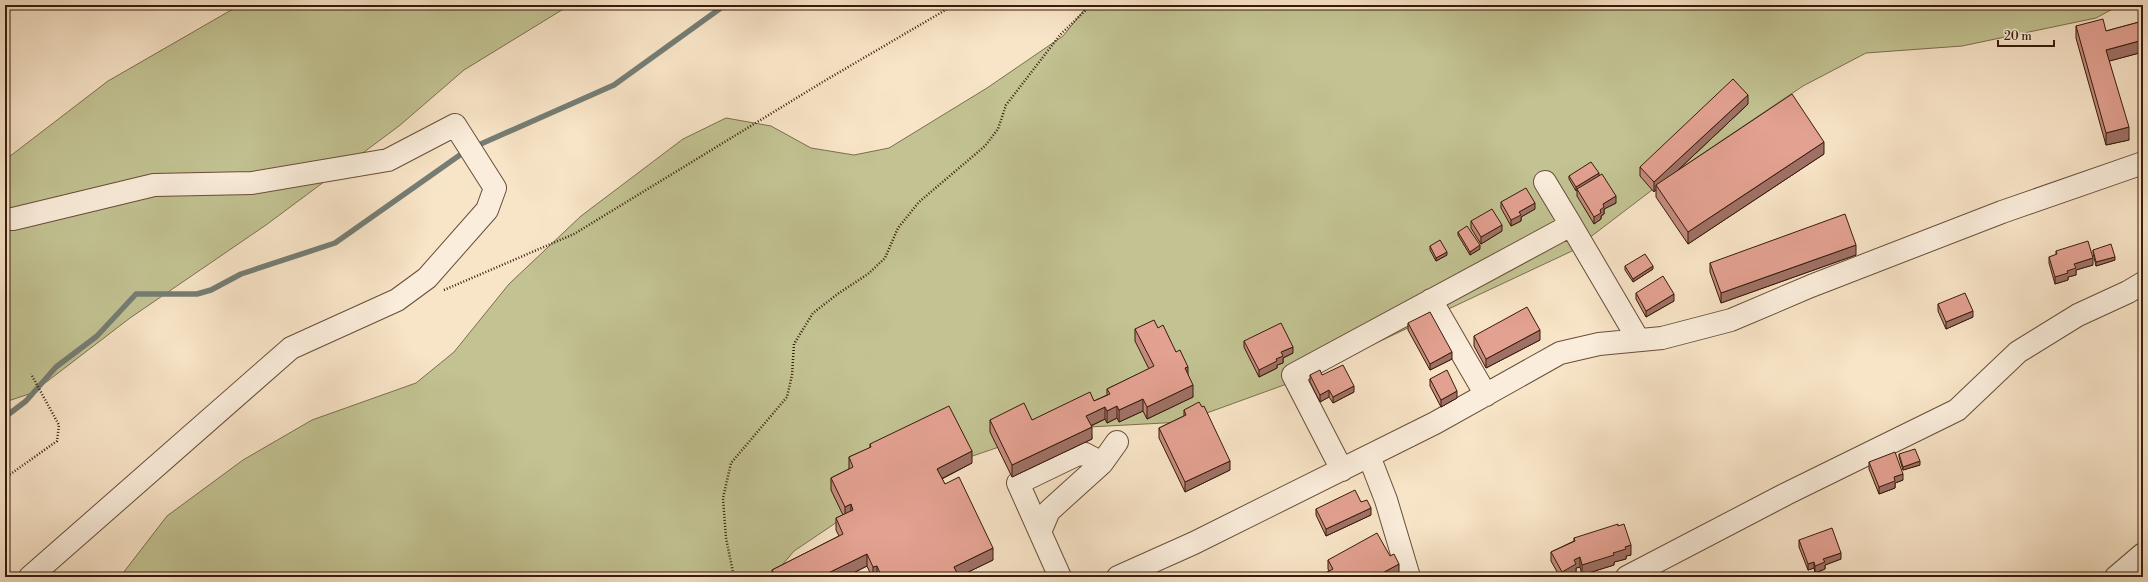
<svg xmlns="http://www.w3.org/2000/svg" width="2148" height="582" font-family="'Libre Bodoni',serif">
<rect width="100%" height="100%" fill="#f8e4c7"/>
<filter id="stains"><feTurbulence type="fractalNoise" baseFrequency=".005" numOctaves="4"/><feColorMatrix values="0 0 0 0 .2 0 0 0 0 .09 0 0 0 0 .02 0 0 0 .5 -.17"/></filter>
<radialGradient id="worn" r=".72"><stop offset=".6" stop-color="#630" stop-opacity="0"/><stop offset="1" stop-color="#630" stop-opacity=".3"/></radialGradient>
<path fill="#c2c292" stroke="#7d6e4e" d="M 240,5 L 570,5 L 464,70 L 399,126 L 266,225 L 130,318 L 32,393 L 5,402 L 5,160 L 108,81 Z
M 1088,5 L 2120,5 L 2096,18 L 1962,46 L 1866,53 L 1803,86 L 1681,168 L 1572,251 L 1295,381 L 1182,422 L 1052,429 L 949,464 L 852,512 L 794,551 L 772,577 L 120,577 L 167,516 L 243,460 L 312,420 L 416,383 L 454,352 L 509,284 L 581,216 L 683,139 L 726,118 L 771,126 L 811,148 L 854,155 L 889,148 L 987,88 L 1063,36 Z"/>
<g fill="none" stroke-linecap="round" stroke-linejoin="round">
<path stroke="#757d74" stroke-width="5.5" d="M 474,147 L 614,85 L 725,5
M 5,417 L 26,401 L 56,367 L 97,336 L 136,294 L 197,294 L 211,290 L 241,274 L 335,243 L 467,150"/>
<g stroke="#684d39" stroke-width="24">
<path id="minor" d="M 1545,182 L 1571,225
M 5,219 L 13,219 L 154,185 L 252,183 L 388,160 L 455,125 L 495,188 L 487,210 L 427,278 L 397,300 L 291,348 L 30,577
M 1431,300 L 1486,395
M 1369,456 L 1386,500 L 1409,577
M 1102,463 L 1117,442
M 1342,470 L 1293,375 L 1571,225 L 1638,339
M 1040,532 L 1049,511 L 1102,463 L 1085,454 L 1076,455 L 1018,483 L 1060,577
M 1118,577 L 1194,543 L 1435,423 L 1560,353 L 1599,344 L 1662,338 L 1731,320 L 1811,286 L 2002,212 L 2143,163
M 1627,577 L 1786,494 L 1957,410 L 2018,352 L 2078,315 L 2128,292 L 2143,283
M 2116,577 L 2143,554"/>
</g>
<path stroke="#381b0a" stroke-width="2.5" stroke-dasharray="1 2" stroke-linecap="butt" d="M 444,290 L 574,234 L 826,80 L 954,5
M 5,478 L 57,441 L 59,425 L 31,374
M 734,577 L 726,538 L 723,498 L 731,463 L 787,397 L 792,375 L 794,344 L 813,313 L 839,293 L 868,274 L 885,258 L 898,228 L 919,202 L 985,146 L 998,129 L 1006,105 L 1060,35 L 1091,5"/>
<use href="#minor" stroke="#faeddb" stroke-width="22"/>
</g>
<path fill="#c38a7d" stroke="#381b0a" d="M 2143,21 L 2143,52 L 2109,61 L 2129,140 L 2106,145 L 2076,38 L 2076,26 L 2106,31 Z
M 1748,104 L 1676,172 L 1824,154 L 1688,244 L 1656,197 L 1656,190 L 1654,192 L 1640,176 L 1640,167 Z
M 1569,176 L 1599,176 L 1616,203 L 1604,209 L 1604,214 L 1601,216 L 1601,219 L 1594,224 L 1577,196 L 1577,190 L 1576,191 L 1569,179 Z
M 1501,202 L 1535,209 L 1521,217 L 1521,221 L 1511,226 L 1501,208 Z
M 1471,221 L 1502,231 L 1481,244 L 1471,228 Z
M 1458,232 L 1480,249 L 1470,255 L 1458,235 Z
M 1430,246 L 1447,255 L 1436,261 L 1430,250 Z
M 2093,250 L 2115,260 L 2096,266 L 2093,253 Z
M 2056,251 L 2093,265 L 2076,270 L 2076,275 L 2068,277 L 2068,280 L 2055,284 L 2049,263 L 2049,257 L 2056,255 Z
M 1856,255 L 1721,303 L 1710,272 L 1710,263 Z
M 1625,266 L 1653,269 L 1633,282 L 1625,270 Z
M 1636,293 L 1674,301 L 1646,317 L 1636,299 Z
M 1938,304 L 1973,317 L 1946,329 L 1938,311 Z
M 1408,323 L 1452,359 L 1430,370 L 1408,330 Z
M 1158,328 L 1176,352 L 1188,376 L 1193,397 L 1147,419 L 1143,411 L 1119,422 L 1117,418 L 1107,423 L 1105,419 L 1091,426 L 1092,439 L 1012,477 L 990,432 L 990,420 L 1032,420 L 1094,401 L 1107,395 L 1107,389 L 1149,369 L 1135,341 L 1135,329 Z
M 1474,336 L 1540,340 L 1486,368 L 1474,346 Z
M 1244,341 L 1293,353 L 1283,358 L 1283,363 L 1277,365 L 1277,368 L 1259,377 L 1244,347 Z
M 1310,375 L 1322,375 L 1354,392 L 1333,403 L 1329,397 L 1320,402 L 1310,382 Z
M 1430,379 L 1457,398 L 1441,407 L 1430,386 Z
M 1184,410 L 1230,470 L 1185,492 L 1159,438 L 1159,428 L 1184,416 Z
M 870,444 L 972,463 L 942,479 L 945,484 L 993,560 L 958,577 L 872,577 L 867,566 L 845,577 L 772,577 L 772,570 L 839,536 L 836,530 L 836,518 L 843,515 L 831,490 L 831,478 L 849,469 L 849,457 L 870,448 Z
M 1899,454 L 1920,465 L 1903,470 L 1899,457 Z
M 1869,462 L 1903,480 L 1895,483 L 1895,488 L 1879,494 L 1869,469 Z
M 1361,502 L 1371,515 L 1326,536 L 1316,515 L 1316,509 Z
M 1574,538 L 1631,555 L 1626,556 L 1626,559 L 1614,562 L 1614,565 L 1582,575 L 1580,567 L 1576,568 L 1576,574 L 1570,577 L 1560,577 L 1551,561 L 1551,552 L 1574,541 Z
M 1799,540 L 1841,559 L 1825,565 L 1825,569 L 1815,573 L 1814,568 L 1808,570 L 1799,547 Z
M 1328,560 L 1399,573 L 1392,577 L 1318,577 L 1329,571 L 1328,569 Z"/>
<path fill="#9f7166" stroke="#381b0a" d="M 2143,40 L 2143,52 L 2106,62 L 2106,50 Z
M 1748,95 L 1748,104 L 1659,188 L 1656,185 L 1656,190 L 1654,192 L 1654,182 Z
M 2129,127 L 2129,140 L 2106,145 L 2106,133 Z
M 1824,142 L 1824,154 L 1688,244 L 1688,232 Z
M 1599,173 L 1599,176 L 1576,191 L 1576,187 Z
M 1616,196 L 1616,203 L 1604,209 L 1604,214 L 1601,216 L 1601,219 L 1594,224 L 1594,217 L 1600,210 L 1603,204 Z
M 1535,203 L 1535,209 L 1521,217 L 1521,221 L 1511,226 L 1511,220 L 1519,212 Z
M 1502,225 L 1502,231 L 1481,244 L 1481,237 Z
M 1480,245 L 1480,249 L 1470,255 L 1470,252 Z
M 1856,245 L 1856,255 L 1721,303 L 1721,293 Z
M 1447,252 L 1447,255 L 1436,261 L 1436,258 Z
M 2115,257 L 2115,260 L 2096,266 L 2096,262 Z
M 2093,258 L 2093,265 L 2076,270 L 2076,275 L 2068,277 L 2068,280 L 2055,284 L 2055,277 L 2067,271 L 2074,264 Z
M 1653,266 L 1653,269 L 1633,282 L 1633,279 Z
M 1674,294 L 1674,301 L 1646,317 L 1646,311 Z
M 1973,311 L 1973,317 L 1946,329 L 1946,322 Z
M 1540,330 L 1540,340 L 1486,368 L 1486,359 Z
M 1293,347 L 1293,353 L 1283,358 L 1283,363 L 1277,365 L 1277,368 L 1259,377 L 1259,370 L 1276,359 L 1281,352 Z
M 1452,352 L 1452,359 L 1430,370 L 1430,364 Z
M 1188,367 L 1188,379 L 1185,368 Z
M 1193,385 L 1193,397 L 1147,419 L 1147,407 Z
M 1354,386 L 1354,392 L 1333,403 L 1333,397 Z
M 1329,390 L 1329,397 L 1320,402 L 1320,395 Z
M 1457,391 L 1457,398 L 1441,407 L 1441,400 Z
M 1143,399 L 1143,411 L 1119,422 L 1119,410 Z
M 1117,406 L 1117,418 L 1107,423 L 1107,411 Z
M 1105,407 L 1105,419 L 1086,428 L 1086,416 Z
M 1092,427 L 1092,439 L 1012,477 L 1012,465 Z
M 972,451 L 972,463 L 937,481 L 937,469 Z
M 1230,461 L 1230,470 L 1185,492 L 1185,482 Z
M 1920,461 L 1920,465 L 1903,470 L 1903,467 Z
M 1903,474 L 1903,480 L 1895,483 L 1895,488 L 1879,494 L 1879,487 L 1894,477 Z
M 851,504 L 851,516 L 845,519 L 845,507 Z
M 1371,508 L 1371,515 L 1326,536 L 1326,529 Z
M 1631,545 L 1631,555 L 1626,556 L 1626,559 L 1614,562 L 1614,565 L 1582,575 L 1582,565 L 1613,553 L 1625,547 Z
M 993,548 L 993,560 L 958,577 L 954,567 Z
M 1841,553 L 1841,559 L 1825,565 L 1825,569 L 1815,573 L 1815,566 L 1823,559 Z
M 867,554 L 867,566 L 845,577 L 820,577 Z
M 1580,557 L 1580,567 L 1576,568 L 1576,574 L 1570,577 L 1562,577 L 1562,572 L 1574,560 Z
M 1814,562 L 1814,568 L 1808,570 L 1808,564 Z
M 1399,564 L 1399,573 L 1392,577 L 1375,577 Z
M 877,566 L 877,577 L 873,577 L 873,567 Z"/>
<path fill="#e3a191" stroke="#381b0a" d="M 2103,19 L 2106,31 L 2143,21 L 2143,40 L 2106,50 L 2129,127 L 2106,133 L 2076,26 Z
M 1733,79 L 1748,95 L 1654,182 L 1640,167 Z
M 1792,94 L 1824,142 L 1688,232 L 1656,185 Z
M 1591,162 L 1599,173 L 1576,187 L 1569,176 Z
M 1602,174 L 1616,196 L 1603,204 L 1604,207 L 1600,210 L 1601,213 L 1594,217 L 1577,189 Z
M 1526,188 L 1535,203 L 1519,212 L 1521,215 L 1511,220 L 1501,202 Z
M 1492,209 L 1502,225 L 1481,237 L 1471,221 Z
M 1845,214 L 1856,245 L 1721,293 L 1710,263 Z
M 1467,226 L 1480,245 L 1470,252 L 1458,232 Z
M 1440,240 L 1447,252 L 1436,258 L 1430,246 Z
M 2088,241 L 2093,258 L 2074,264 L 2076,268 L 2067,271 L 2068,273 L 2055,277 L 2049,257 L 2057,254 L 2056,251 Z
M 2111,244 L 2115,257 L 2096,262 L 2093,250 Z
M 1645,254 L 1653,266 L 1633,279 L 1625,266 Z
M 1663,276 L 1674,294 L 1646,311 L 1636,293 Z
M 1965,293 L 1973,311 L 1946,322 L 1938,304 Z
M 1527,307 L 1540,330 L 1486,359 L 1474,336 Z
M 1430,312 L 1452,352 L 1430,364 L 1408,323 Z
M 1154,320 L 1158,328 L 1163,325 L 1176,352 L 1180,350 L 1188,367 L 1185,368 L 1193,385 L 1147,407 L 1143,399 L 1119,410 L 1117,406 L 1107,411 L 1105,407 L 1086,416 L 1092,427 L 1012,465 L 990,420 L 1024,403 L 1032,420 L 1090,392 L 1094,401 L 1110,394 L 1107,389 L 1154,366 L 1135,329 Z
M 1281,323 L 1293,347 L 1281,352 L 1283,356 L 1276,359 L 1277,361 L 1259,370 L 1244,341 Z
M 1343,365 L 1354,386 L 1333,397 L 1329,390 L 1320,395 L 1310,375 L 1320,370 L 1322,375 Z
M 1447,370 L 1457,391 L 1441,400 L 1430,379 Z
M 1199,402 L 1202,407 L 1204,406 L 1230,461 L 1185,482 L 1159,428 L 1186,415 L 1184,410 Z
M 949,406 L 972,451 L 937,469 L 945,484 L 959,477 L 993,548 L 954,567 L 959,577 L 872,577 L 880,573 L 877,566 L 873,567 L 867,554 L 820,577 L 776,577 L 772,570 L 843,534 L 836,518 L 853,510 L 851,504 L 845,507 L 831,478 L 853,467 L 849,457 L 871,447 L 870,444 Z
M 1915,449 L 1920,461 L 1903,467 L 1899,454 Z
M 1895,452 L 1903,474 L 1894,477 L 1895,481 L 1879,487 L 1869,462 Z
M 1355,490 L 1361,502 L 1367,500 L 1371,508 L 1326,529 L 1316,509 Z
M 1618,524 L 1618,526 L 1624,524 L 1631,545 L 1625,547 L 1626,549 L 1613,553 L 1614,555 L 1582,565 L 1580,557 L 1574,560 L 1576,564 L 1562,572 L 1551,552 L 1575,541 L 1574,538 Z
M 1832,528 L 1841,553 L 1823,559 L 1825,562 L 1815,566 L 1814,562 L 1808,564 L 1799,540 Z
M 1377,533 L 1390,556 L 1394,554 L 1399,564 L 1375,577 L 1318,577 L 1333,569 L 1328,560 Z"/>
<rect width="2148" height="582" fill="none" stroke="#f8e4c7" stroke-width="20"/>
<rect x="6" y="6" width="2136" height="570" fill="none" stroke="#381b0a" stroke-width="2"/>
<rect x="10" y="10" width="2128" height="562" fill="none" stroke="#381b0a"/>
<path d="M1998 40v6h56v-6" fill="none" stroke="#381b0a" stroke-width="2"/>
<text x="2004" y="40" font-size="12" fill="#381b0a" stroke="#faeddb" stroke-width="3" paint-order="stroke">20 m</text>
<rect width="100%" height="100%" filter="url(#stains)"/>
<rect width="100%" height="100%" fill="url(#worn)"/>
</svg>
